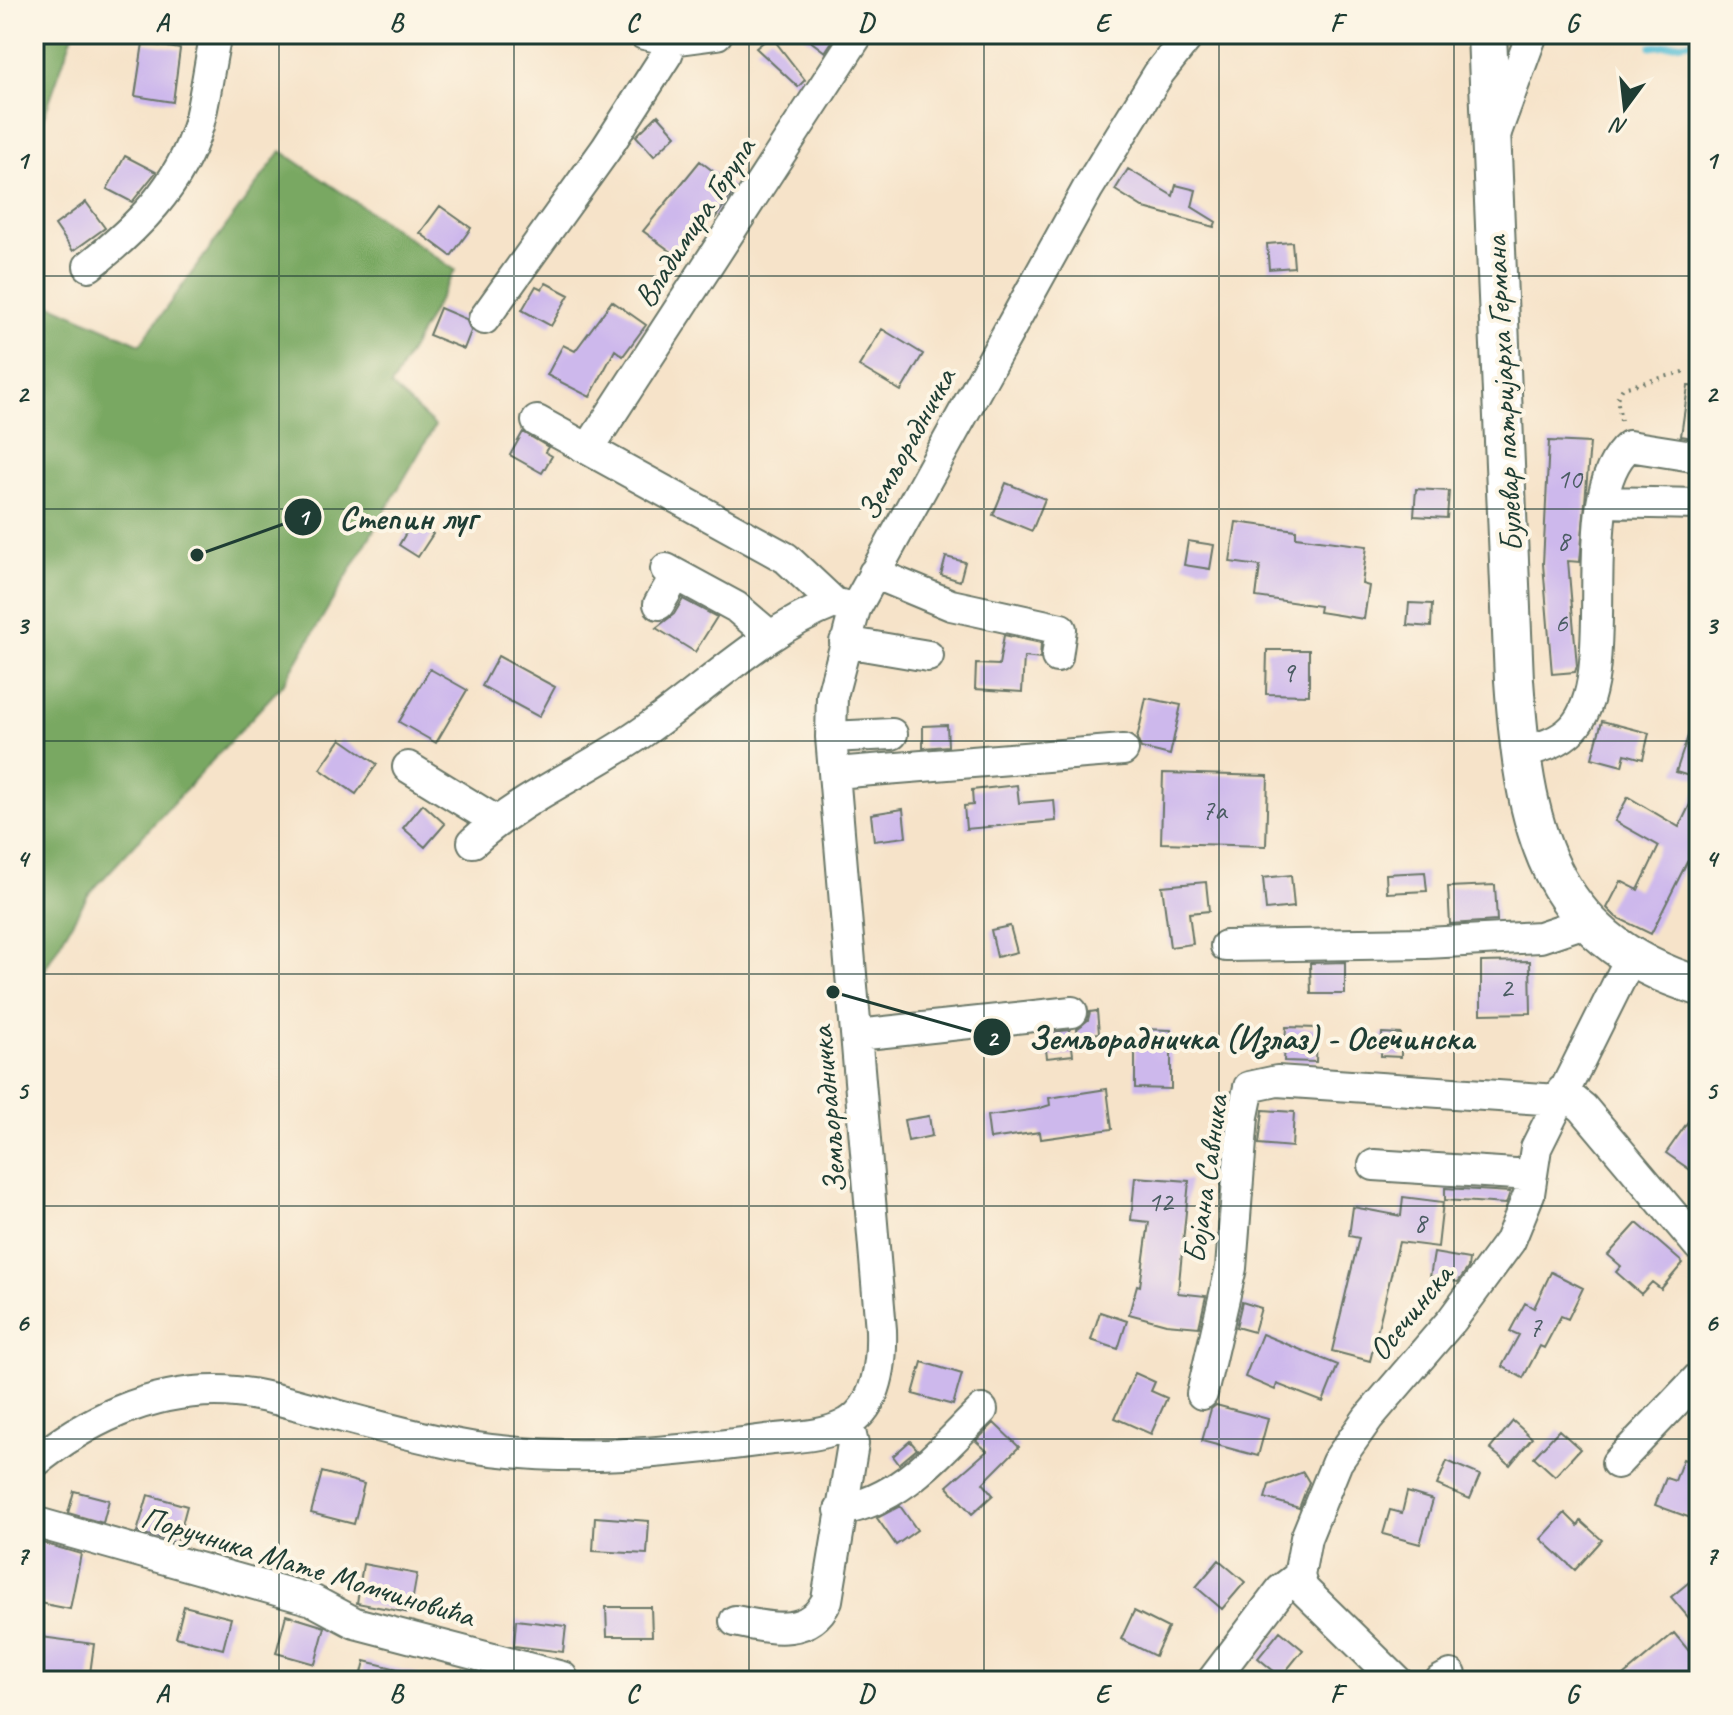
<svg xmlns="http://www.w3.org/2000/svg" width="1733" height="1715" font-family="Caveat,sans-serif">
<rect width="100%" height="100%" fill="#fcf5e5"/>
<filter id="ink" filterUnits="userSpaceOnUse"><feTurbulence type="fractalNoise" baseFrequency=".0125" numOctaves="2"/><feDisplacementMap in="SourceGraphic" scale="16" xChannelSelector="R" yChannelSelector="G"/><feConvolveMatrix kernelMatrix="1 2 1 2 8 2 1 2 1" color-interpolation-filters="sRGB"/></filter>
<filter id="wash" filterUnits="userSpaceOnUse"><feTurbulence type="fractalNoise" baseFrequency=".006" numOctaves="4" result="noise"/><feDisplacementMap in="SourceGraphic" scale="32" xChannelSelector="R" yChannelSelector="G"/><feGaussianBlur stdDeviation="1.8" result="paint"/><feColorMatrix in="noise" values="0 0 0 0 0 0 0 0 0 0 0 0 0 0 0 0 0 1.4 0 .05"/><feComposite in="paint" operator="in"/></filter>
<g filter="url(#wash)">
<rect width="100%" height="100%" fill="#f6e3c9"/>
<path fill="#79a862" stroke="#4c724b" stroke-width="2" d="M 34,34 L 73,34 L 34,145 Z
M 281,151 L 455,270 L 391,386 L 435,426 L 284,683 L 88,895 L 34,988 L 34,297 L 140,344 Z"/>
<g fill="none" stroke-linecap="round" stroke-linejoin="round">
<path stroke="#58bfd5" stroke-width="7" d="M 1651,47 L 1699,41"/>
</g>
<g id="blocks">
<path fill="#cdb8ec" d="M 801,34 L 837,34 L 825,52 Z
M 771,36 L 805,80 L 798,87 L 756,48 Z
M 143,43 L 180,49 L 173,102 L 135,96 Z
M 658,115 L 676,135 L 654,156 L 636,136 Z
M 125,156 L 156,172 L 132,202 L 107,189 Z
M 700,161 L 736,189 L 715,218 L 711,215 L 680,258 L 643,231 Z
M 1128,169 L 1173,196 L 1176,185 L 1196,190 L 1192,207 L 1216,222 L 1214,227 L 1144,208 L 1115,190 Z
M 86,202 L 105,228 L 73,251 L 55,225 Z
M 440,206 L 471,228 L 451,256 L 420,233 Z
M 1292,242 L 1294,267 L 1269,269 L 1267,244 Z
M 546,283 L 569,295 L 551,326 L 522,310 L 536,286 L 542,289 Z
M 612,301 L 646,325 L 623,356 L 615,350 L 590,397 L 547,375 L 563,345 L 575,351 Z
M 440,308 L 466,319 L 471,331 L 464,349 L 429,335 Z
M 882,329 L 923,354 L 901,391 L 859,366 Z
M 1688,386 L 1699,387 L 1699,439 L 1681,436 Z
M 523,432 L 548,447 L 545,452 L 552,456 L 542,473 L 510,455 Z
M 1549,441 L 1590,443 L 1580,562 L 1568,561 L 1577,666 L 1575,672 L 1552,674 L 1543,564 Z
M 1006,483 L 1045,499 L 1032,531 L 993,515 Z
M 1416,489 L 1449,491 L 1447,518 L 1414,516 Z
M 413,521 L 433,534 L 418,557 L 399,545 Z
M 1236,522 L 1296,530 L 1296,537 L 1367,546 L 1362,584 L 1369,586 L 1364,619 L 1319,612 L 1320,606 L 1256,597 L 1260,566 L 1230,562 Z
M 1188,541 L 1214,545 L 1210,569 L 1184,565 Z
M 946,557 L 965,562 L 960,581 L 941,575 Z
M 683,599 L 717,617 L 695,652 L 656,628 L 674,614 Z
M 1409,603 L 1432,604 L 1431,627 L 1407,625 Z
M 1004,635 L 1041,643 L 1040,659 L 1024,657 L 1022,692 L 975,689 L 976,664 L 999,665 Z
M 1267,650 L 1309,650 L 1309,695 L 1266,694 Z
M 498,656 L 555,687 L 539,717 L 482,686 Z
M 430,669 L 467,690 L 436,743 L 399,722 Z
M 1146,698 L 1181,705 L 1170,755 L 1141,748 L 1137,739 Z
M 1696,712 L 1699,712 L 1699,779 L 1676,772 Z
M 1602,721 L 1649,733 L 1643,759 L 1625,754 L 1622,766 L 1592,758 Z
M 947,725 L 948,746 L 923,748 L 923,726 Z
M 341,739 L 377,764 L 356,794 L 320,769 Z
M 1163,773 L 1268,776 L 1266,846 L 1161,843 Z
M 1017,785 L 1019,803 L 1054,800 L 1056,821 L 966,829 L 964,806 L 973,805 L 972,790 Z
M 1699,786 L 1699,869 L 1687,862 L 1651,934 L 1616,917 L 1607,908 L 1621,881 L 1638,890 L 1659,846 L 1615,821 L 1628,797 L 1679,827 Z
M 423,804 L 445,824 L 425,847 L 403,828 Z
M 903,809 L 906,837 L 874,841 L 871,814 Z
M 1425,872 L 1427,891 L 1387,893 L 1386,874 Z
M 1291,875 L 1294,907 L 1266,910 L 1263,878 Z
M 1206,882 L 1209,911 L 1189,913 L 1193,944 L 1170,947 L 1162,886 Z
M 1495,885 L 1497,921 L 1450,924 L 1448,887 Z
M 1010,926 L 1017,952 L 997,957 L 991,930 Z
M 1530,961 L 1531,1013 L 1481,1014 L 1481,962 Z
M 1345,962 L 1345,994 L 1311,994 L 1310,963 Z
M 1097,1011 L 1099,1033 L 1078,1036 L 1077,1029 L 1088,1020 L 1090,1012 Z
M 1286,1027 L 1317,1028 L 1316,1062 L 1284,1061 Z
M 1143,1029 L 1171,1030 L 1171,1089 L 1135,1088 L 1135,1039 L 1143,1039 Z
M 1070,1030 L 1073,1055 L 1047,1058 L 1044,1033 Z
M 1382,1033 L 1401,1034 L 1401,1057 L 1381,1056 Z
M 1107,1089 L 1112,1129 L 1041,1139 L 1040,1132 L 990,1139 L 987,1116 L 1037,1109 L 1050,1105 L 1049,1098 Z
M 1699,1106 L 1699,1176 L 1666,1153 Z
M 1263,1110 L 1294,1112 L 1292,1147 L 1259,1144 Z
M 929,1116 L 932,1136 L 908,1141 L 904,1120 Z
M 1135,1177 L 1189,1181 L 1178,1293 L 1206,1296 L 1199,1327 L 1166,1324 L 1129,1314 L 1137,1285 L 1140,1286 L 1149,1222 L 1131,1220 Z
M 1445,1188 L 1510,1192 L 1506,1204 L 1445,1200 Z
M 1403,1197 L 1443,1202 L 1438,1247 L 1399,1242 L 1370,1361 L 1332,1351 L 1359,1238 L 1349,1236 L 1353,1207 L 1401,1216 Z
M 1637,1223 L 1683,1263 L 1661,1289 L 1652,1282 L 1641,1294 L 1616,1272 L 1621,1266 L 1608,1255 Z
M 1434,1253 L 1469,1259 L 1468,1268 L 1458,1282 L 1430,1277 Z
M 1551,1272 L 1583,1288 L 1568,1319 L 1561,1316 L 1544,1348 L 1540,1346 L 1523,1378 L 1502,1366 L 1519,1335 L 1510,1331 L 1525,1303 L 1534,1308 Z
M 1242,1302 L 1261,1308 L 1254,1332 L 1236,1327 Z
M 1100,1312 L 1127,1321 L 1118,1349 L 1091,1340 Z
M 1262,1334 L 1338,1365 L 1323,1402 L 1277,1384 L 1275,1390 L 1245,1377 Z
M 922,1362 L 962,1374 L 953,1405 L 913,1394 Z
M 1135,1373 L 1155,1382 L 1151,1391 L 1167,1398 L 1151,1434 L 1115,1418 Z
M 1216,1405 L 1268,1419 L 1258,1456 L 1202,1441 L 1211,1409 Z
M 1513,1421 L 1532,1438 L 1510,1465 L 1490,1449 Z
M 994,1423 L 1019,1447 L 983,1483 L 993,1495 L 972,1514 L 947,1486 L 987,1451 L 976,1441 Z
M 1559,1430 L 1580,1449 L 1555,1476 L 1534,1457 Z
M 910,1441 L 917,1449 L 899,1464 L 893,1456 Z
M 1683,1459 L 1699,1465 L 1699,1521 L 1655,1505 L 1666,1478 L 1675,1481 Z
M 1447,1461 L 1480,1475 L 1470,1499 L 1437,1485 Z
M 322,1472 L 364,1484 L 354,1524 L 311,1513 Z
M 1303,1472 L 1309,1482 L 1299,1508 L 1265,1498 L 1269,1485 Z
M 74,1491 L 109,1500 L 103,1523 L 68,1513 Z
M 1407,1492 L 1433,1500 L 1420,1544 L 1383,1534 L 1390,1510 L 1402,1513 Z
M 148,1495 L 187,1506 L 177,1543 L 137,1532 Z
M 900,1506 L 917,1530 L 896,1545 L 877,1518 Z
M 1565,1513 L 1578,1526 L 1581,1521 L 1602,1540 L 1575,1570 L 1541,1539 Z
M 595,1517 L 649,1521 L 647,1554 L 593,1551 Z
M 39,1542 L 81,1554 L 70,1609 L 34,1602 L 34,1569 Z
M 1219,1560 L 1245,1582 L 1222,1609 L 1196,1587 Z
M 363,1564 L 417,1574 L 410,1613 L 357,1603 Z
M 1699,1574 L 1699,1630 L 1671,1597 Z
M 184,1606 L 231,1618 L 223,1649 L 176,1637 Z
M 606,1607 L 651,1607 L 652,1636 L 607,1636 Z
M 1134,1611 L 1168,1628 L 1155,1656 L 1121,1639 Z
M 286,1615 L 325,1627 L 315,1664 L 276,1653 Z
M 516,1620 L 566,1626 L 563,1652 L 514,1646 Z
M 1280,1631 L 1303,1650 L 1281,1677 L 1258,1658 Z
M 1674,1633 L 1699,1663 L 1699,1681 L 1617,1681 Z
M 34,1636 L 94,1644 L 89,1681 L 34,1677 Z
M 365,1661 L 418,1674 L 418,1681 L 360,1681 Z"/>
</g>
</g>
<g filter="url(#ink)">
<use href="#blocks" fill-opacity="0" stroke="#6a7768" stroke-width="2"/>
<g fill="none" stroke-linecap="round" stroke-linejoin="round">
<g stroke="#6a7768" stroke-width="34">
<path id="minor" d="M 644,34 L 672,40 L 717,34
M 1495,135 L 1532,34
M 89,266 C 137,228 180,186 198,126 C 206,96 209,64 216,34
M 484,319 L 606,149 L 667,54 L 672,40
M 537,421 L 786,558 L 834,603
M 589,448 L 858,34
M 1604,502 L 1699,504
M 666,569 L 736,607 L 769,635
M 874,573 L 951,605 L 1061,629 L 1057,657
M 659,604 L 676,575
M 845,642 L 928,656
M 831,737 L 892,734
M 1519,753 C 1538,748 1559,743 1573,728 C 1623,675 1569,496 1629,446 L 1699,457
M 408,767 L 496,821
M 835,773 L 1123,750
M 473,842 C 524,795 590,770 647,729 C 709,686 762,631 834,603 L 855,609
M 1226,946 L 1426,943 L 1540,937 L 1588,921
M 857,1035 L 1072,1012
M 1562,1091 L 1583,1108 L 1699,1246
M 1374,1165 L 1531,1175
M 1202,1394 L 1231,1268 L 1243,1116 L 1249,1087 L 1277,1081 L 1558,1100
M 34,1463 C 85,1421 148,1391 216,1391 C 250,1391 284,1401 317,1410 C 367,1423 418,1438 470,1447 C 569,1463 667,1453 765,1440 C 791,1437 826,1437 848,1423 C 878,1405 882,1361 881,1330 L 831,737 L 832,696 L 855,609 L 1088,188 L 1159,73 L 1190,34
M 1617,1463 L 1699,1377
M 840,1510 C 902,1500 939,1452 982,1410
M 34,1522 L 312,1600 L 355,1623 L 562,1677
M 735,1621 C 770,1628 809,1638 827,1600 L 853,1444 L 848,1423
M 1212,1681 L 1281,1590 L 1299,1576
M 1397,1681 L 1303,1589 L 1299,1576 L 1306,1538 L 1337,1462 L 1368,1418 L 1452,1320 L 1510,1241 L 1529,1194 L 1536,1148 L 1631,957
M 1440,1681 L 1451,1675"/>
</g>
<g stroke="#6a7768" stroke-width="42">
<path id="major" d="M 1487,34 L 1514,680 C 1524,822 1543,939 1699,986"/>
</g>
<path stroke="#6a7768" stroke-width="4" stroke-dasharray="2 6" stroke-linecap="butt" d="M 1621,421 L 1617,398 L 1623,388 L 1687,371"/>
<use href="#minor" stroke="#fff" stroke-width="30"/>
<use href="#major" stroke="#fff" stroke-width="38"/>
</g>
</g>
<path fill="none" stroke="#1f3d34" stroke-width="2" stroke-opacity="0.55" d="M 279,34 L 279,1681M 514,34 L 514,1681M 749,34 L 749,1681M 984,34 L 984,1681M 1219,34 L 1219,1681M 1454,34 L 1454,1681M 34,276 L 1699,276M 34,509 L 1699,509M 34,741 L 1699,741M 34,974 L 1699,974M 34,1206 L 1699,1206M 34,1439 L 1699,1439"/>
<g text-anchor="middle" stroke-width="8" stroke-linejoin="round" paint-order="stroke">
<g font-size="28" fill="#4a5c62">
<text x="1569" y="488">10</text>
<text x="1563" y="550">8</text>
<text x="1561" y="632">6</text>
<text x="1288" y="682">9</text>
<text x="1214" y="819">7a</text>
<text x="1506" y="997">2</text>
<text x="1160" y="1211">12</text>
<text x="1420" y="1232">8</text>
<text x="1535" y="1336">7</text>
</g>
<g font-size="32" fill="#1f3d34" stroke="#fcf5e5">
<text transform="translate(694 222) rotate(-57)" y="11">Владимира Горупа</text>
<text transform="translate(1503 394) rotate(-93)" y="11">Булевар патријарха Германа</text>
<text transform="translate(906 444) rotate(-61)" y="11">Земљорадничка</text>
<text transform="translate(828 1110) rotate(-95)" y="11">Земљорадничка</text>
<text transform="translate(1205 1179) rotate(-82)" y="11">Бојана Савника</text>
<text transform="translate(1410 1312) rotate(-51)" y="11">Осечинска</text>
<text transform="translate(308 1566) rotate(17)" y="11">Поручника Мате Момчиновића</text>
</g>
</g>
<path fill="none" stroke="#1f3d34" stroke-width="3" d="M197 555L303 517M833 992L992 1037"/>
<g fill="#1f3d34" stroke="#fcf5e5" stroke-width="3">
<circle cx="197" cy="555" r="8"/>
<circle cx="833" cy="992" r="8"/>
<circle cx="303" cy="517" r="20"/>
<circle cx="992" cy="1037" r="20"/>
</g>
<g font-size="24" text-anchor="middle" font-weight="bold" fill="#fff">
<text x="303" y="525">1</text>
<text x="992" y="1046">2</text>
</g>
<g font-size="34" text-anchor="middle" font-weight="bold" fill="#1f3d34" stroke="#fcf5e5" stroke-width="8" stroke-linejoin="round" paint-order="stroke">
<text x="408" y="529">Степин луг</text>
<text x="1251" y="1049">Земљорадничка (Излаз) - Осечинска</text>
</g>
<rect width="1733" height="1715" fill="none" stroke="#fcf5e5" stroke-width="88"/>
<g transform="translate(1625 108) rotate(195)" stroke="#fcf5e5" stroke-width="6" paint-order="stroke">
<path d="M0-6L14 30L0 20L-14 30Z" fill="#1f3d34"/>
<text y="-12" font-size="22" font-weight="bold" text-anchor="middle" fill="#1f3d34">N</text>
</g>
<rect x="44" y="44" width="1645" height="1627" fill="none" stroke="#1f3d34" stroke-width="3"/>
<g font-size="26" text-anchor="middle" font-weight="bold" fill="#1f3d34">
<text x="162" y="31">A</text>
<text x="396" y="31">B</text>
<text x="632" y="31">C</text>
<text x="866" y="31">D</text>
<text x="1102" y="31">E</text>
<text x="1336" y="31">F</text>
<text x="1572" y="31">G</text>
<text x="22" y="169">1</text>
<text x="1711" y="169">1</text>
<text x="22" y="402">2</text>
<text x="1711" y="402">2</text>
<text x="22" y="634">3</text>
<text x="1711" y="634">3</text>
<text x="22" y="867">4</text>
<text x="1711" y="867">4</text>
<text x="22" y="1099">5</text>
<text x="1711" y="1099">5</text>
<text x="22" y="1331">6</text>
<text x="1711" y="1331">6</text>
<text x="22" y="1564">7</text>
<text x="1711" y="1564">7</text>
<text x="162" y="1702">A</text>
<text x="396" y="1702">B</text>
<text x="632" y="1702">C</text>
<text x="866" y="1702">D</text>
<text x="1102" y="1702">E</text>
<text x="1336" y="1702">F</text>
<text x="1572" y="1702">G</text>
</g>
</svg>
